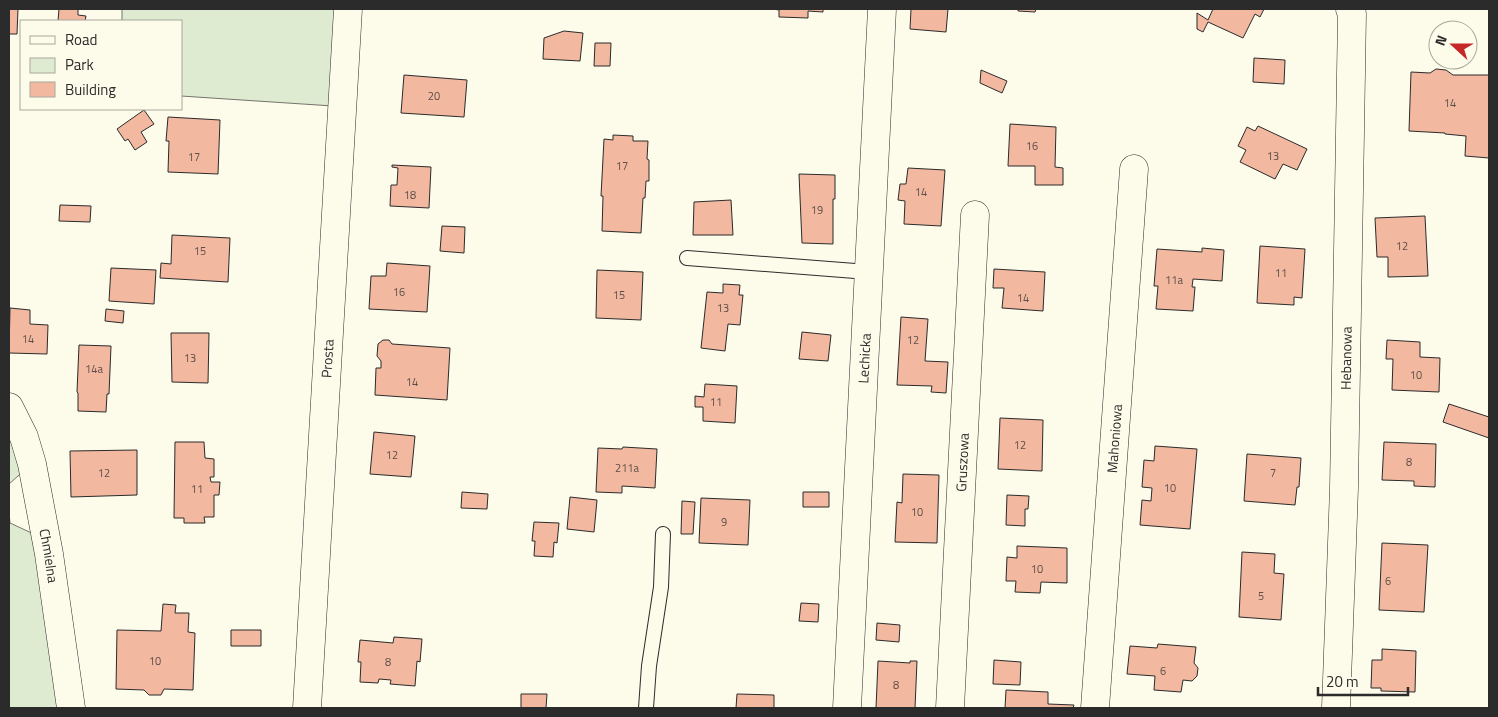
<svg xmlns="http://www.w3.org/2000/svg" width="1498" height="717" font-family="'Titillium Web',sans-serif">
<rect width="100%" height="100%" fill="#fdfbea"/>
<path fill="#deebd1" stroke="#74746e" d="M 122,9 L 339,9 L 333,106 L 181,96 L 181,21 L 122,21 Z
M 9,419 L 27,468 L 9,484 Z
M 9,512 L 10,523 L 38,536 L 65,708 L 9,708 Z"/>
<path fill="#f2b8a0" stroke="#2b2b2b" d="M 9,9 L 18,9 L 17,34 L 9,34 Z
M 59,9 L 78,9 L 78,15 L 86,16 L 85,21 L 58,21 Z
M 773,9 L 823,9 L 823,12 L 808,11 L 808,18 L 779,17 L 779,10 Z
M 911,9 L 948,9 L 946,32 L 910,29 Z
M 1018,9 L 1036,9 L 1035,12 L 1018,11 Z
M 1213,9 L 1264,9 L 1260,17 L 1255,14 L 1243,38 L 1208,22 L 1203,32 L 1197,29 L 1197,13 L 1208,20 Z
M 564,31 L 583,33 L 580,61 L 543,59 L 544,38 Z
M 595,43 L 611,43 L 610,66 L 594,66 Z
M 1254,58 L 1285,60 L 1284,84 L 1253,82 Z
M 1436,69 L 1446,70 L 1453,75 L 1489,75 L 1489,158 L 1465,156 L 1466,136 L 1445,134 L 1445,133 L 1409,131 L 1411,72 L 1430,73 Z
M 981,70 L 1007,81 L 1002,93 L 980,83 Z
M 404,75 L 467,80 L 464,117 L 401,113 Z
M 144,110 L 154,124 L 141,132 L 147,142 L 135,150 L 128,139 L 125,141 L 117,129 Z
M 168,117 L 220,120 L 218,174 L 168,172 L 169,141 L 166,141 Z
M 1010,124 L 1056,127 L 1055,167 L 1063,168 L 1063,185 L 1035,185 L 1035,166 L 1008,166 Z
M 1258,126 L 1307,149 L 1297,170 L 1283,164 L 1275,179 L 1240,162 L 1246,150 L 1238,146 L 1247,127 L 1255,131 Z
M 613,135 L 633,136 L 633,141 L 648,141 L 647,159 L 649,160 L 649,181 L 646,181 L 645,198 L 643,198 L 641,233 L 602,231 L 603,196 L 601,196 L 604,139 L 613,140 Z
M 392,165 L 431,167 L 429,208 L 390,206 L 391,185 L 397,185 L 398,168 L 392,167 Z
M 908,168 L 945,170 L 941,226 L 904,224 L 905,201 L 898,200 L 900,184 L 906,184 Z
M 799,174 L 835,175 L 835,199 L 833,199 L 833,244 L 802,243 Z
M 731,200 L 733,235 L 693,235 L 694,202 Z
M 60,205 L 91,206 L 90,222 L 59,221 Z
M 1425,216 L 1428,276 L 1388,277 L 1388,257 L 1377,257 L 1375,218 Z
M 442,226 L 465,227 L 464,253 L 440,251 Z
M 172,235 L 230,238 L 228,282 L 160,278 L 161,263 L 171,264 Z
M 1260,246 L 1305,249 L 1302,298 L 1294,297 L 1294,305 L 1257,303 Z
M 1202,248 L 1224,250 L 1222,281 L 1193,279 L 1192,287 L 1195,287 L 1193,311 L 1156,309 L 1158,286 L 1154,286 L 1157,249 L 1202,252 Z
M 387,263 L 430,266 L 427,312 L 369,309 L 371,276 L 386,276 Z
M 111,268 L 156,270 L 154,304 L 109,301 Z
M 994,269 L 1045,272 L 1043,311 L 1002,308 L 1004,288 L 993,288 Z
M 597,270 L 643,272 L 641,320 L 596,318 Z
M 723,284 L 740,285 L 739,295 L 743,295 L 740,325 L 728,324 L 725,351 L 701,348 L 707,292 L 723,293 Z
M 10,308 L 30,310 L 30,324 L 48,325 L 47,354 L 9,353 Z
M 106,309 L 124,311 L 123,323 L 105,321 Z
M 901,317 L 928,319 L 925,361 L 948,362 L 946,393 L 931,392 L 932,386 L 897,385 Z
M 802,332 L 831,335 L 828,361 L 799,359 Z
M 171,333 L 209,333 L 208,383 L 172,382 Z
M 383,340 L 389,340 L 392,344 L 450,348 L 447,400 L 375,395 L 376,368 L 381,368 L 381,361 L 377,356 L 378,344 Z
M 1387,340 L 1420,342 L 1420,357 L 1440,358 L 1439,392 L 1392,390 L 1393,359 L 1386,359 Z
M 79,345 L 111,346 L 109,394 L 107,394 L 106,412 L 78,411 L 78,393 L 77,392 Z
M 705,384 L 737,386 L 735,423 L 703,421 L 703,407 L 695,407 L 695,396 L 704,397 Z
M 1449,404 L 1489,417 L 1489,438 L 1443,422 Z
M 1000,418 L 1043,420 L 1042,471 L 998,469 Z
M 374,432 L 415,436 L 411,477 L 370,474 Z
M 175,442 L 204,442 L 205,458 L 214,459 L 214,477 L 210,477 L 211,482 L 220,482 L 219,495 L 214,495 L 214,517 L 204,517 L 205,523 L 184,523 L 184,518 L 174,518 Z
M 1384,442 L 1436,444 L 1435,487 L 1414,486 L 1414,481 L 1382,480 Z
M 1155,446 L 1197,449 L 1190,529 L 1140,525 L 1142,500 L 1151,501 L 1152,488 L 1142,487 L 1144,460 L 1154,461 Z
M 623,447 L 657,449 L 655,488 L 622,486 L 622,493 L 596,492 L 598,448 L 622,449 Z
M 137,450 L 137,495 L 71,497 L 70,451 Z
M 1247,454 L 1301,458 L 1299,487 L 1297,487 L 1295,505 L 1244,501 Z
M 903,474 L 939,475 L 937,543 L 895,542 L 897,502 L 902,503 Z
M 462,492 L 488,494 L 487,509 L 461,508 Z
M 803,492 L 829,492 L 829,507 L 803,507 Z
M 1007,495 L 1029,496 L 1028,509 L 1025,509 L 1025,526 L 1006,525 Z
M 570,497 L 597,500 L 594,532 L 567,529 Z
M 701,498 L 750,500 L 748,545 L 699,543 Z
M 682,501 L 695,502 L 693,534 L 681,534 Z
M 534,522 L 559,523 L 557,543 L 554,542 L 553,557 L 534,556 L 535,541 L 532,541 Z
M 1382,543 L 1428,545 L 1424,612 L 1379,610 Z
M 1017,546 L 1067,548 L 1067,583 L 1041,582 L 1040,593 L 1015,592 L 1016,581 L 1006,581 L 1007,557 L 1017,558 Z
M 1242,552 L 1275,554 L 1274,573 L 1284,574 L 1281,620 L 1239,617 Z
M 801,603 L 819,604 L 818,622 L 799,621 Z
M 163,604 L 176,605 L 175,613 L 189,613 L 188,632 L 195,633 L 193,690 L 164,689 L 161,695 L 149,695 L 144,690 L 116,689 L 117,630 L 161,631 Z
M 877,623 L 900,625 L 899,642 L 876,640 Z
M 231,630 L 261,630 L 261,646 L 231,646 Z
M 394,637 L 422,639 L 420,662 L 417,661 L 415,686 L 390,684 L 391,680 L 379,679 L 378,683 L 360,682 L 361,662 L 358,662 L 360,640 L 393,643 Z
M 1158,644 L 1196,647 L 1194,663 L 1198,668 L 1197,676 L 1192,681 L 1183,680 L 1181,692 L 1154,690 L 1155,676 L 1127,674 L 1130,646 L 1157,648 Z
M 1382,649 L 1416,651 L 1415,692 L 1381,691 L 1381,688 L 1371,688 L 1372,660 L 1382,660 Z
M 994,660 L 1021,662 L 1020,685 L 993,684 Z
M 878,661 L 910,663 L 910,661 L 917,661 L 915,708 L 876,708 Z
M 1006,690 L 1048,692 L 1048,704 L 1074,705 L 1073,708 L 1005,708 Z
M 521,694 L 547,694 L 546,708 L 521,708 Z
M 737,694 L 774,695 L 774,708 L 736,708 Z"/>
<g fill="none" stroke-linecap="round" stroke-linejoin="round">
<g stroke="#2b2b2b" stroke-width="16">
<path id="service" d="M 687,258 L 868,272
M 646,708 L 649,666 L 661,587 L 663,534"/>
</g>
<g stroke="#2b2b2b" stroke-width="29">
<g id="minor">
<path id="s1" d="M 9,407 L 24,437 L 32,464 L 49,554 L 71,708"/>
<path id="s2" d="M 307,708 L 348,9"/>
<path id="s3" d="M 847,708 L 882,9"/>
<path id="s4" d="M 950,708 L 975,215"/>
<path id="s5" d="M 1095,708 L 1134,169"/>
<path id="s6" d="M 1336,708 L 1344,488 L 1352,14 L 1350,9"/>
</g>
</g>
<use href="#service" stroke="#fdfbea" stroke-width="14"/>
<use href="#minor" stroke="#fdfbea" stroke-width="28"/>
</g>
<g text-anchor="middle" stroke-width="4" stroke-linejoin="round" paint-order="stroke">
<g font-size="11" fill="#5d4e48">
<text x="434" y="100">20</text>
<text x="1450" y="107">14</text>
<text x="1032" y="150">16</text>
<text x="1273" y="160">13</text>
<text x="194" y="161">17</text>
<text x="622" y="170">17</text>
<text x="921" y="196">14</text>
<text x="410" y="199">18</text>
<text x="817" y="214">19</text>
<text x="1402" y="250">12</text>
<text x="200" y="255">15</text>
<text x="1281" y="277">11</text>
<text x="1174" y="284">11a</text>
<text x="399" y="296">16</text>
<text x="619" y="299">15</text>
<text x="1023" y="302">14</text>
<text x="723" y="312">13</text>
<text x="28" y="343">14</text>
<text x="913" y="344">12</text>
<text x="190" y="362">13</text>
<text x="94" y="373">14a</text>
<text x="1416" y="379">10</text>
<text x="412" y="386">14</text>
<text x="716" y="406">11</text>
<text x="1020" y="449">12</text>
<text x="392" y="459">12</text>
<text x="1409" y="466">8</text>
<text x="627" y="472">211a</text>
<text x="104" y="477">12</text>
<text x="1273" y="477">7</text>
<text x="1170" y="492">10</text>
<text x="197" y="493">11</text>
<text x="917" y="516">10</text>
<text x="724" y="526">9</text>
<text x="1037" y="573">10</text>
<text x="1388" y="585">6</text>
<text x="1261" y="600">5</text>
<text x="155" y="665">10</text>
<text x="388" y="666">8</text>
<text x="1163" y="675">6</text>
<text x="896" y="689">8</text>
</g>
<g font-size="14" fill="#2b2b2b" stroke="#fdfbea">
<text dy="5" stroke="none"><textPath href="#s2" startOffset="350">Prosta</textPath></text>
<text dy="5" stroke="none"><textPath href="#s3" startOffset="350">Lechicka</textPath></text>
<text dy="5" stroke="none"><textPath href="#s6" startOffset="350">Hebanowa</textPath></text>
<text dy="5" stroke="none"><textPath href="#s5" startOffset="270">Mahoniowa</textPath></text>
<text dy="5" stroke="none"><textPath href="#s4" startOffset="246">Gruszowa</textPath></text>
<text dy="5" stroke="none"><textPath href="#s1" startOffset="155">Chmielna</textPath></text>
</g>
</g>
<rect width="1498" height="717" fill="none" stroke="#2b2b2b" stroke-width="20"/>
<rect x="20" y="20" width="162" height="90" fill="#fdfbea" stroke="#a9a89e"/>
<rect x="30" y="36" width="25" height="8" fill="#fdfbea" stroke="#a9a89e"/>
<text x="65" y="45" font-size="15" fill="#2b2b2b">Road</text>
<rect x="30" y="58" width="25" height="15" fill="#deebd1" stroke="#a9a89e"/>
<text x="65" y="70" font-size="15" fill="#2b2b2b">Park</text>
<rect x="30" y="82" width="25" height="15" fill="#f2b8a0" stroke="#a9a89e"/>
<text x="65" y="95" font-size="15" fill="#2b2b2b">Building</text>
<g transform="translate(1453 45) rotate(291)"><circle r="24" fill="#fdfbea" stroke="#a9a89e"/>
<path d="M0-4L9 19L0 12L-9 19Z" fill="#c62828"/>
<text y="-8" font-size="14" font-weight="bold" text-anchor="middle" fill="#2b2b2b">N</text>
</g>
<path d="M1318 687v8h90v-8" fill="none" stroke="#2b2b2b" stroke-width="2.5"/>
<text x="1326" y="687" font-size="15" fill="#2b2b2b" stroke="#fdfbea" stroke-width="4" paint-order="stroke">20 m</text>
</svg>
